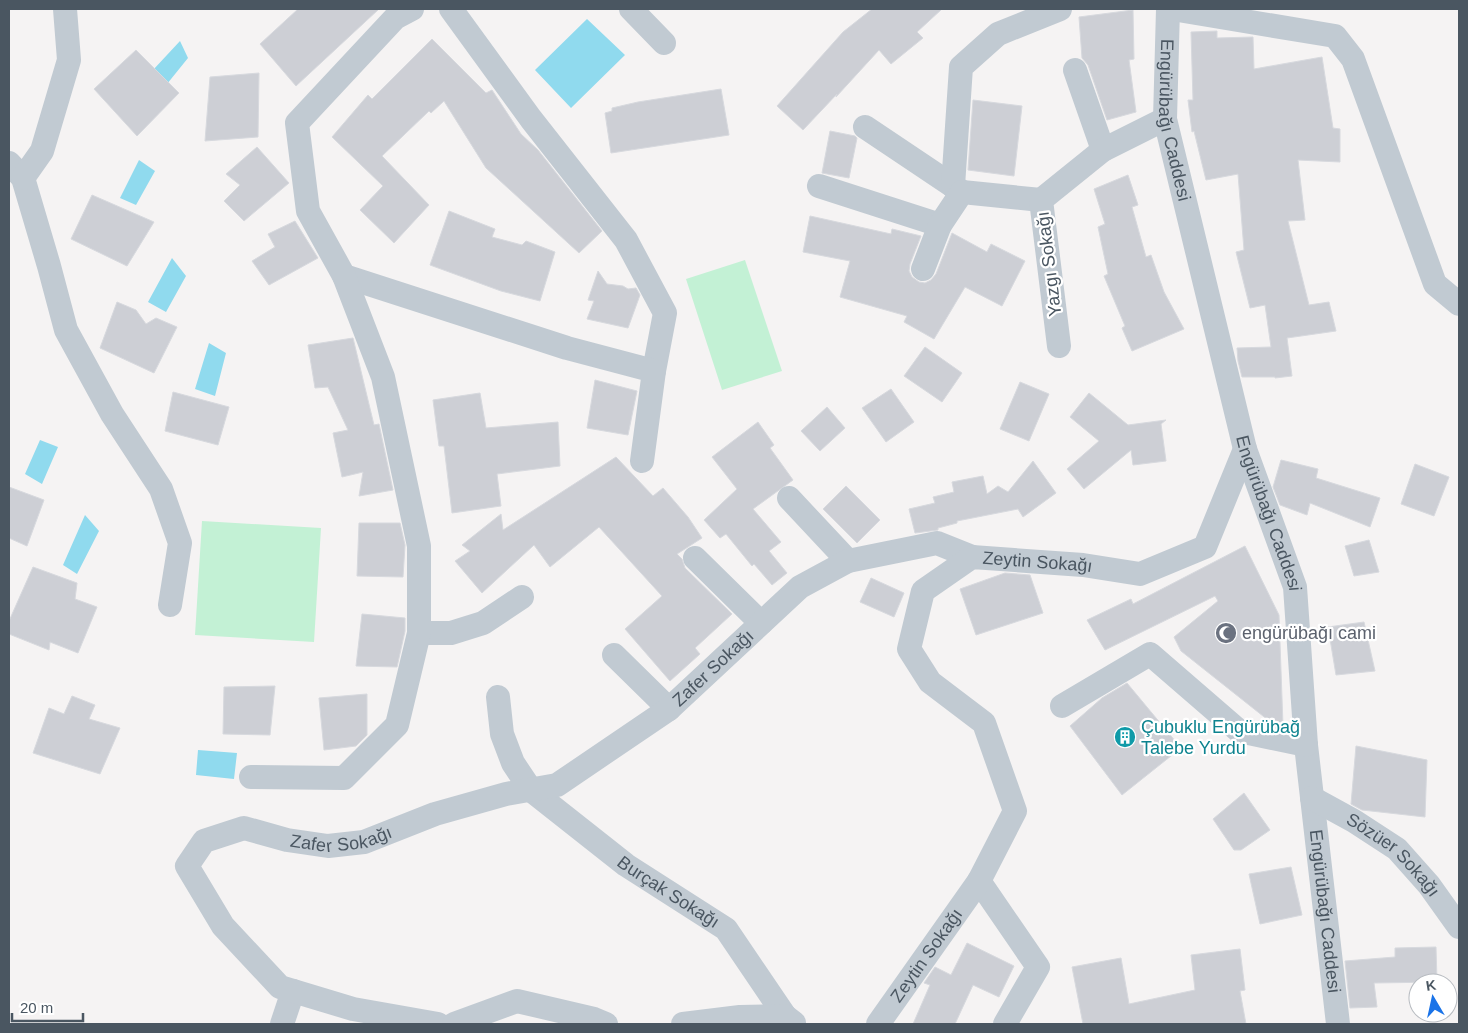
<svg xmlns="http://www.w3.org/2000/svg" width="1468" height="1033" font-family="Arial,sans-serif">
<rect width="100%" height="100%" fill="#f5f3f3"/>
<path fill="#c3f1d5" d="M 745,260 L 782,371 L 722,390 L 686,279 Z
M 202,521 L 321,528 L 314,642 L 195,635 Z"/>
<path fill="#90daee" d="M 587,19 L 625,55 L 571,108 L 535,70 Z
M 180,41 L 188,58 L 167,84 L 153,70 Z
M 139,160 L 155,171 L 136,205 L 120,198 Z
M 172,258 L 186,276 L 166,312 L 148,302 Z
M 209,343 L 226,353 L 215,396 L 195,389 Z
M 40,440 L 58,447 L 42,484 L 25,474 Z
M 85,515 L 99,531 L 77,574 L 63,565 Z
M 198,750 L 237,753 L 234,779 L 196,775 Z"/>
<path fill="#cdcfd5" stroke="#d7d9de" d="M 298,9 L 379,9 L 296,86 L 260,44 Z
M 872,9 L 942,9 L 917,32 L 923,38 L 891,64 L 879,50 L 836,97 L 837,94 L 803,130 L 777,106 L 843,32 Z
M 1133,10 L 1134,59 L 1129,60 L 1136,112 L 1107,120 L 1088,65 L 1082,58 L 1079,17 Z
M 1217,31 L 1217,38 L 1253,37 L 1254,69 L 1322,57 L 1333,128 L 1340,129 L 1340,162 L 1298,160 L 1305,220 L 1288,221 L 1309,305 L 1329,302 L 1336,331 L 1287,338 L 1292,376 L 1275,378 L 1275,377 L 1242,377 L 1238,361 L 1237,348 L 1271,347 L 1265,305 L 1250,308 L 1236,252 L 1244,250 L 1238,174 L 1206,180 L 1194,131 L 1192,132 L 1188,100 L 1193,100 L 1191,32 Z
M 432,39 L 486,93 L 492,90 L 521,134 L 538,150 L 602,231 L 579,253 L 486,168 L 444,101 L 431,113 L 429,111 L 382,156 L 429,205 L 394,243 L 360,210 L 383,186 L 332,137 L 368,95 L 372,99 Z
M 136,50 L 179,93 L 137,136 L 94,89 Z
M 259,73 L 258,137 L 205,141 L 210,77 Z
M 721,89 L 729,135 L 611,153 L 605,113 L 612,111 L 612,108 L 638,102 Z
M 973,100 L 1022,106 L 1014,176 L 968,170 Z
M 830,131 L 855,136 L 857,138 L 849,178 L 822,173 Z
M 257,147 L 289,183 L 244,221 L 224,201 L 240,185 L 226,174 Z
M 1128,175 L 1138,205 L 1132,207 L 1146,257 L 1151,255 L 1164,292 L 1184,329 L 1132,351 L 1122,328 L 1125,326 L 1104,276 L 1108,274 L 1098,227 L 1105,224 L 1094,189 Z
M 92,195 L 154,222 L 127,266 L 71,239 Z
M 449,211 L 495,229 L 492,237 L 522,245 L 526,241 L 555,252 L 540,301 L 501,291 L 430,265 Z
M 810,216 L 891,234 L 892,229 L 921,236 L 910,264 L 909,271 L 912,277 L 919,282 L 925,283 L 931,280 L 936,274 L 952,233 L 987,252 L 991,244 L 1025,261 L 1002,306 L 965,287 L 934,339 L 904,322 L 907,316 L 840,297 L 850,261 L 803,252 Z
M 295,221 L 318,258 L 269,285 L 252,261 L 275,247 L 268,234 Z
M 598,271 L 607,284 L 623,286 L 628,289 L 636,288 L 640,295 L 628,328 L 587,319 L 594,301 L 588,300 Z
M 117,302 L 136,310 L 146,324 L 156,318 L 177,327 L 154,373 L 100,348 Z
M 353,338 L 374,425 L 379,424 L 393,490 L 359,496 L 363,472 L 342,477 L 333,433 L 348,430 L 328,387 L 315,388 L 308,345 Z
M 925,347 L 962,373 L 942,402 L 904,376 Z
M 595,380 L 637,391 L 628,435 L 587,428 Z
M 1020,382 L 1049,394 L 1029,441 L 1000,429 Z
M 891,389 L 914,422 L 886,442 L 862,408 Z
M 173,392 L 229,407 L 218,445 L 165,431 Z
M 480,393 L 486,428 L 558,422 L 560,466 L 497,474 L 501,506 L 452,513 L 444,446 L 439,446 L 433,400 Z
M 1089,393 L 1128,425 L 1166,420 L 1161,424 L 1166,461 L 1133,465 L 1131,450 L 1084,489 L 1067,469 L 1099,441 L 1070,417 Z
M 827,407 L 845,428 L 820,451 L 801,431 Z
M 758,422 L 774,445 L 770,448 L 793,480 L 753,509 L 781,542 L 769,551 L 787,573 L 772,585 L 754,564 L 752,566 L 726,534 L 720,538 L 704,520 L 737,489 L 712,457 Z
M 616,457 L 653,496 L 663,488 L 688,517 L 702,538 L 677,554 L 682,559 L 685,568 L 732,614 L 695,648 L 700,654 L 670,681 L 625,629 L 662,596 L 599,527 L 550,567 L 534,545 L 482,593 L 455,561 L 470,551 L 462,545 L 501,514 L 503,530 Z
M 1281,460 L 1318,469 L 1316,478 L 1380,498 L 1370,527 L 1310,503 L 1307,515 L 1280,505 L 1273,487 Z
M 1033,461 L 1056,493 L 1023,517 L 1018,509 L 957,521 L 957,523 L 938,528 L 938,530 L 915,533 L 909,509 L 935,503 L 933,497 L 954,492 L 952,482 L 983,476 L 987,494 L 998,486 L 1008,492 Z
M 1415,464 L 1449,477 L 1434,516 L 1401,504 Z
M 846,486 L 880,520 L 857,543 L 823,509 Z
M 9,487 L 44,500 L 27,546 L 9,538 Z
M 359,523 L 400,523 L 405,545 L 403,577 L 357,576 Z
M 1369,540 L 1379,572 L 1354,576 L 1345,546 Z
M 1245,546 L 1279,615 L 1283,726 L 1273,724 L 1181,651 L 1174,637 L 1218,601 L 1215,596 L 1105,650 L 1087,620 L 1131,599 L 1133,604 Z
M 33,567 L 77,583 L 75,599 L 97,607 L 78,653 L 50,642 L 49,650 L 9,634 L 9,621 Z
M 1005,573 L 1030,575 L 1043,613 L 976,635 L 960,589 Z
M 871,578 L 904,593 L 894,617 L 860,602 Z
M 362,614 L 405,618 L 405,631 L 397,667 L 356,666 Z
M 1364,622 L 1375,671 L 1336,675 L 1328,627 Z
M 1127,683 L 1181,748 L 1122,795 L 1070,726 L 1102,698 Z
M 275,686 L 270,735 L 223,734 L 224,687 Z
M 367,694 L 367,735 L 356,746 L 324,750 L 319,698 Z
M 72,696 L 95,705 L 89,719 L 120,728 L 100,774 L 33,753 L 49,708 L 64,714 Z
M 1356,746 L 1427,760 L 1425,817 L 1362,810 L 1351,804 Z
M 1244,793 L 1270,830 L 1241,850 L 1234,850 L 1213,819 Z
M 1291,867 L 1302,915 L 1260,924 L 1249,874 Z
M 967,943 L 1014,966 L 999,997 L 973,985 L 955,1024 L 913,1024 L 930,985 L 924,983 L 935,967 L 951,975 Z
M 1436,947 L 1437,982 L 1374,983 L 1377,1007 L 1350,1008 L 1345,961 L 1395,957 L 1395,948 Z
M 1240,949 L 1245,990 L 1240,991 L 1246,1024 L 1083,1024 L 1072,967 L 1121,958 L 1129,1004 L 1195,990 L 1191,955 Z"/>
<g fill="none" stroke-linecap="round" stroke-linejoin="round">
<g stroke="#c1cad2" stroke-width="24">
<path d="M 451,9 L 531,119 L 626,240 L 665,313 L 654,371"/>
<path d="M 631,9 L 664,43"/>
<path id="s1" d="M 1168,9 L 1165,119 L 1245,449 L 1295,587 L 1306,745 L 1338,1024"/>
<path d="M 1172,9 L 1335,36 L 1353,59 L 1435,284 L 1459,304"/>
<path d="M 1075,70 L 1103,150"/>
<path d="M 865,127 L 962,192"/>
<path d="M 9,163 L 23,178 L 49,266 L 66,330 L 112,414 L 161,489 L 180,543 L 170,605"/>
<path d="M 23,178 L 42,151 L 69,60 L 65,9"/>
<path d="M 819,186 L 940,225"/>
<path d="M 953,186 L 961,67 L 998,34 L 1060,9"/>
<path d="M 923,269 L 940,225 L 962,192 L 1041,200"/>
<path d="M 344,276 L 567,348 L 654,371 L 642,461"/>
<path d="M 1059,346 L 1041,200 L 1103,150 L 1165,119"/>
<path d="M 789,498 L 848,561"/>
<path d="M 695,558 L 761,623"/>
<path d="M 419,633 L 451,633 L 483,623 L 522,597"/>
<path d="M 614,655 L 669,709"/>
<path id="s2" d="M 498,697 L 502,734 L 513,763 L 531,790 L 626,865 L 726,929 L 785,1016"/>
<path d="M 1062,706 L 1150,654 L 1239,731 L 1306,745"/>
<path d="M 251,777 L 344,778 L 397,725 L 419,633 L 419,546 L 383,377 L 344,276 L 308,211 L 297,123 L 395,18 L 412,9"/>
<path id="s3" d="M 1312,798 L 1354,821 L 1397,849 L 1429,885 L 1459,927"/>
<path d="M 979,881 L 1038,967 L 1005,1024"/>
<path d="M 282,1024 L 293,991"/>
<path id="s4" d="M 438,1024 L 353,1009 L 280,987 L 223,926 L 187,866 L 204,841 L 244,828 L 287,840 L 328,846 L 364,842 L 435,814 L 506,794 L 557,785 L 669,709 L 800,587 L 848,561 L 937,543 L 972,557"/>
<path d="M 454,1024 L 517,1001 L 594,1019 L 606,1024"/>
<path d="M 683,1024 L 740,1017 L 785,1016 L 794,1023"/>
<path id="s5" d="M 878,1024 L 979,881 L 1015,811 L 984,723 L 930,682 L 909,649 L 923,591 L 972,557 L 1083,565 L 1140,574 L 1205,547 L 1245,449"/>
</g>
</g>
<defs>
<g id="mosque-disc" transform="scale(1.125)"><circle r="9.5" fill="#6b7280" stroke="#fff"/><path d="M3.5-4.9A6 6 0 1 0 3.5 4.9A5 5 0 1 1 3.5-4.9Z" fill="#fff"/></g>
<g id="building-disc" transform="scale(1.125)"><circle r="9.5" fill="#0f9aa8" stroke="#fff"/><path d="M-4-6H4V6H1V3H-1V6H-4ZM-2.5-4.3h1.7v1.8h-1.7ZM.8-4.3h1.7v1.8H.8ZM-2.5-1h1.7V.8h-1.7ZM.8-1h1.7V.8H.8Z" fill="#fff"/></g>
</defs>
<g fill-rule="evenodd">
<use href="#mosque-disc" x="1226" y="633"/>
<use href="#building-disc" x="1125" y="737"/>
</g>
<g text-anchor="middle" stroke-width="4.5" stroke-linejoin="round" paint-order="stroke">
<g font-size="18" fill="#4a5661" stroke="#fff">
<text dy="6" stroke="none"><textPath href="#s1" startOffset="112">Engürübağı Caddesi</textPath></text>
<text transform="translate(1049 264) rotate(-97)" y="6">Yazgı Sokağı</text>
<text dy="6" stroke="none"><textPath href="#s1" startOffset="518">Engürübağı Caddesi</textPath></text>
<text dy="6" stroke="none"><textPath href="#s5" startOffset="639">Zeytin Sokağı</textPath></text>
<text dy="6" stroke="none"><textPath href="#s4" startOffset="908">Zafer Sokağı</textPath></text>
<text dy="6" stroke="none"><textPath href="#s4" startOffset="488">Zafer Sokağı</textPath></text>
<text dy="6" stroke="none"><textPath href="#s3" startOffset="100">Sözüer Sokağı</textPath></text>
<text dy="6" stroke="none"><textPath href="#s2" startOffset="272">Burçak Sokağı</textPath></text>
<text dy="6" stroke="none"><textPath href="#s1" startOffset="922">Engürübağı Caddesi</textPath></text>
<text dy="6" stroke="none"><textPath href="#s5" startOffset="84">Zeytin Sokağı</textPath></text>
</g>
<g font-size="18" fill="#5b616d" stroke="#fff" text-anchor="start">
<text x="1242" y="639">engürübağı cami</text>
</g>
<g font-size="18" fill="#0d838f" stroke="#fff" text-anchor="start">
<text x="1141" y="733">Çubuklu Engürübağ<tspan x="1141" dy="21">Talebe Yurdu</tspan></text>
</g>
</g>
<rect width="1468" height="1033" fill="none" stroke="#4a5661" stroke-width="20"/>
<g transform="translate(1433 998) rotate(351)"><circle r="24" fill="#ffffff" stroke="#b7bbc0"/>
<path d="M0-4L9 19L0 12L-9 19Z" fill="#1a73e8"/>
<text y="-8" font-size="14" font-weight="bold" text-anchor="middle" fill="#4a5661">K</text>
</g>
<path d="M12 1013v8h71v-8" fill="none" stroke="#4a5661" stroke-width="2.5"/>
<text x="20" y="1013" font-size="15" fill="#4a5661" stroke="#ffffff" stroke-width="4" paint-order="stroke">20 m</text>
</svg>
